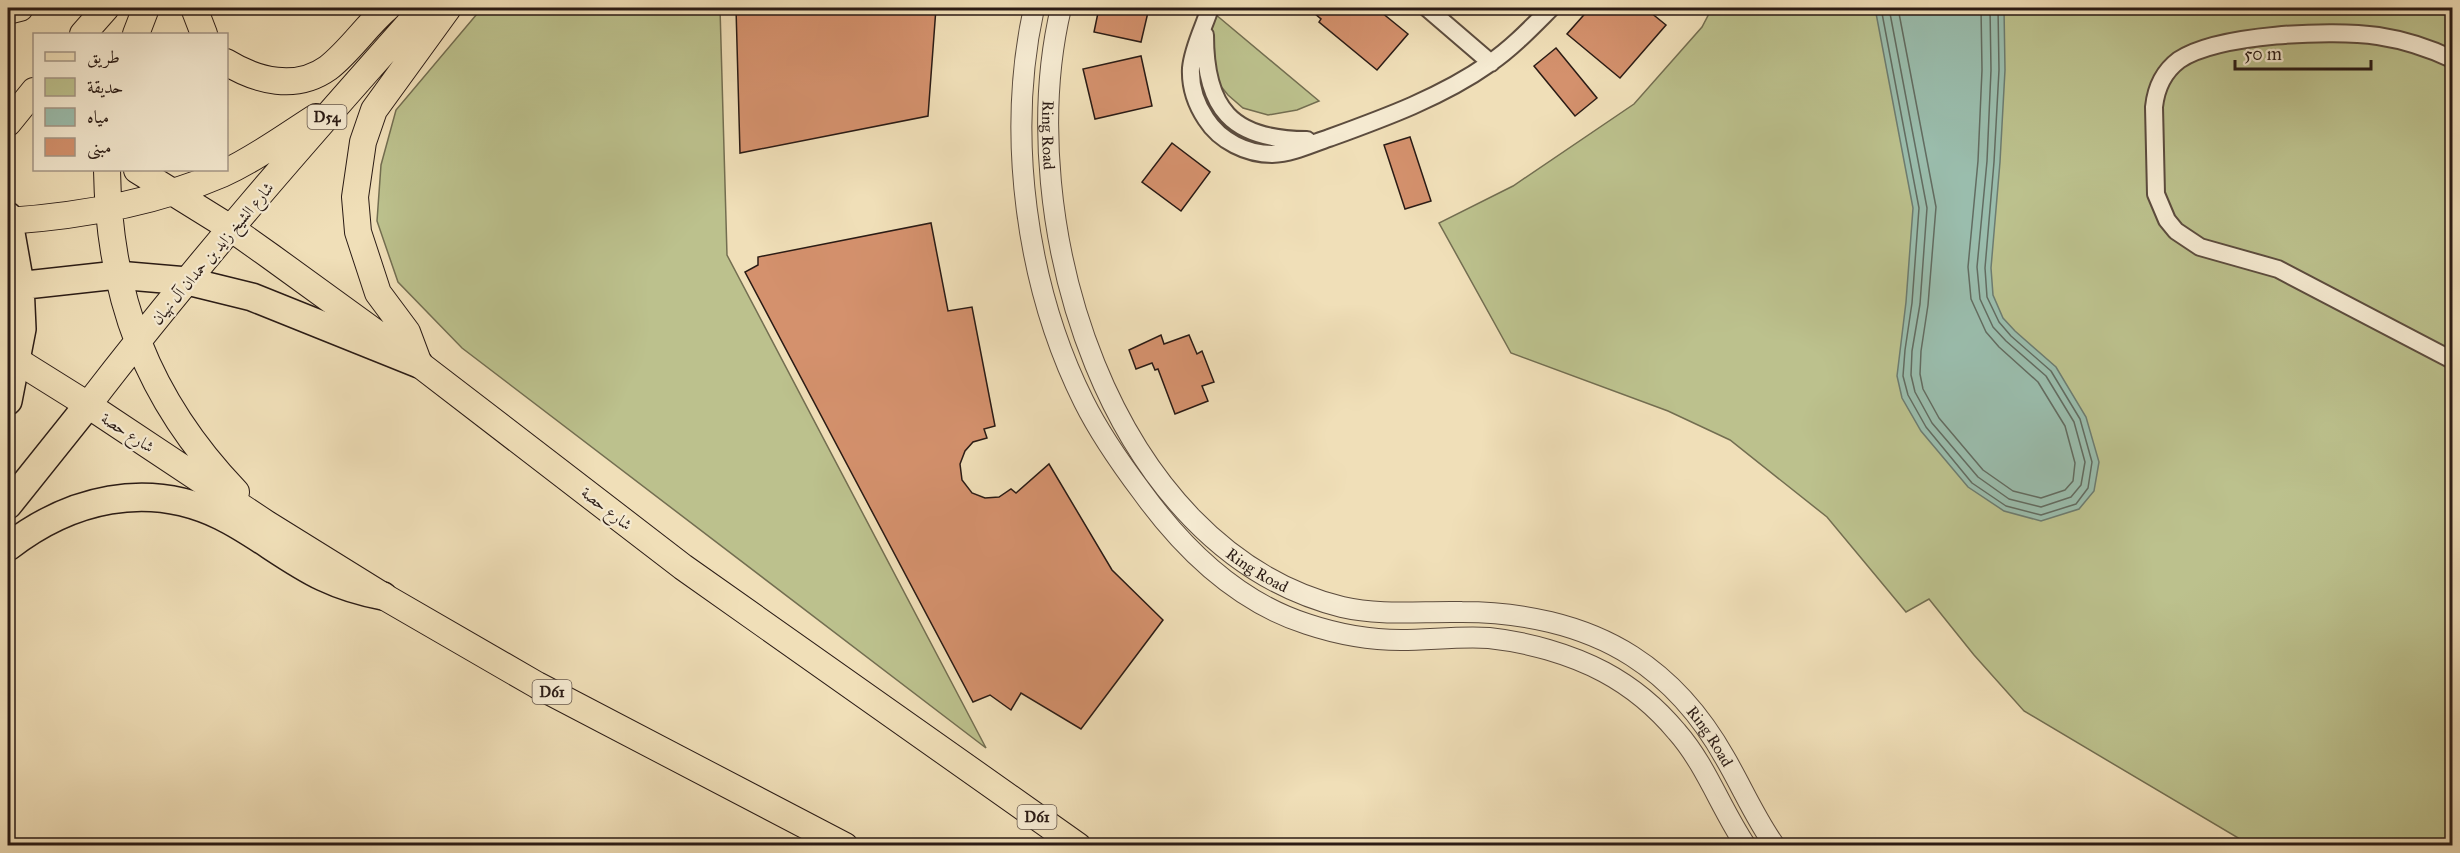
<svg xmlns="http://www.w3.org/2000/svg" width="2460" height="853" font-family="'IM FELL Great Primer',Amiri,serif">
<rect width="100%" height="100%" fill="#f0dfb8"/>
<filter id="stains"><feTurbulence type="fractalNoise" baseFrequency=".00333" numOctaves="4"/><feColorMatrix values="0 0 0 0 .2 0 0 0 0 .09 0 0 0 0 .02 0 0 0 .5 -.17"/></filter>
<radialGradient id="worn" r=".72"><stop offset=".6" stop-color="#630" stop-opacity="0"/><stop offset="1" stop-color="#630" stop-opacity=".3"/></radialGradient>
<path fill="#bcc18d" stroke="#736e51" stroke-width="1.5" d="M 482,8 L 720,8 L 727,255 L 986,748 L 462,348 L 398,282 L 377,221 L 381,165 L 396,110 Z
M 1712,8 L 2452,8 L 2452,845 L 2250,845 L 2024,711 L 1974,655 L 1929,599 L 1906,612 L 1827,517 L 1730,440 L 1668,411 L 1511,353 L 1439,223 L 1513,186 L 1634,104 L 1702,27 Z
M 1215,14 L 1319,101 L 1297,110 L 1268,115 L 1243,108 L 1228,95 L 1215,79 L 1209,38 Z"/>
<path fill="#9abdad" stroke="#6d7c70" stroke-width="1.5" d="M 1875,8 L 2004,8 L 2005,70 L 2000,162 L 1991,268 L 1993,295 L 2003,318 L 2015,331 L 2056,367 L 2086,417 L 2099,462 L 2094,491 L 2079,509 L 2041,521 L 2004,511 L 1968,487 L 1921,431 L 1902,398 L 1897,376 L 1906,302 L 1913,208 Z"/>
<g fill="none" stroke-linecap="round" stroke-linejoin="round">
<path stroke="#626c61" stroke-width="1.5" d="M 1881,8 L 1919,208 L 1912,303 L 1905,350 L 1903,376 L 1908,395 L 1926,427 L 1972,483 L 2006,506 L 2041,515 L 2076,504 L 2088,488 L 2092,462 L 2080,419 L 2051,371 L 2011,336 L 1999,322 L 1987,297 L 1985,268 L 1994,162 L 1999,70 L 1998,8
M 1889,8 L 1927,208 L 1920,304 L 1912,351 L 1911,375 L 1915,392 L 1932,423 L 1978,477 L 2009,499 L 2041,507 L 2071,497 L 2081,485 L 2085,462 L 2074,422 L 2046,376 L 2006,341 L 1993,327 L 1980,299 L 1977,267 L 1987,161 L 1991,70 L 1990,8
M 1898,8 L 1936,207 L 1928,305 L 1921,351 L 1920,374 L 1923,389 L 1939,418 L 1983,470 L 2013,491 L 2041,498 L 2065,490 L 2073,481 L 2075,463 L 2065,426 L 2038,382 L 1999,347 L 1986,332 L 1971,299 L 1968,267 L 1978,161 L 1982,70 L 1981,8"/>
</g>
<path fill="#d4916d" stroke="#2a1b15" stroke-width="1.5" d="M 736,8 L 936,8 L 928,116 L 740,153 Z
M 1099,8 L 1149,8 L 1141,42 L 1094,32 Z
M 1308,8 L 1376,8 L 1408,34 L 1377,70 L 1319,22 L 1321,19 Z
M 1590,8 L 1645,8 L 1666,25 L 1620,78 L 1567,34 Z
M 1556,48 L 1597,98 L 1575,116 L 1534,66 Z
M 1141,56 L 1152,106 L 1095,119 L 1083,69 Z
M 1410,137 L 1431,201 L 1405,209 L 1384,145 Z
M 1172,143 L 1210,172 L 1181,211 L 1142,182 Z
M 931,223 L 948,311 L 972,307 L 995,426 L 984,429 L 987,438 L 973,442 L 965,451 L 960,464 L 962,480 L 972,493 L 985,498 L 999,497 L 1011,489 L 1016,493 L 1049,464 L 1112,570 L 1163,620 L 1081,729 L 1021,693 L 1011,710 L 990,695 L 973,702 L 745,272 L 758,265 L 758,257 Z
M 1161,335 L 1164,344 L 1189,335 L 1197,354 L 1202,351 L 1214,382 L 1202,386 L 1208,401 L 1175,414 L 1158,369 L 1155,370 L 1152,363 L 1136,369 L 1129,350 Z"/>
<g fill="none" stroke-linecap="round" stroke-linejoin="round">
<g stroke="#5c4c3e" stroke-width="20">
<path id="minor" d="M 1210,8 C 1204,27 1193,47 1191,68 C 1190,88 1196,104 1206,119 C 1220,141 1247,154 1272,154 C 1293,153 1311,144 1329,138 C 1384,118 1442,97 1490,63 C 1512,48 1532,27 1551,8
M 1427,8 L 1491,63
M 1205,35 C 1205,108 1231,140 1307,140
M 2452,59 C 2429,48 2404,40 2378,36 C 2332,29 2218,34 2179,60 C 2163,72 2156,88 2154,107 L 2156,194 L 2167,220 L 2176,231 L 2200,247 L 2278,269 L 2452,360"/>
</g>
<g stroke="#5c4c3e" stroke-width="22">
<g id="tertiary">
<path d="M 1034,8 C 1006,135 1026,286 1084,402 C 1100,434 1121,464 1142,492 C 1184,550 1238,602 1307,624 C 1337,634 1369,640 1401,640 C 1430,640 1460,636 1489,638 C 1527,642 1570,654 1604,672 C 1632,687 1657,708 1677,732 C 1706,765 1721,809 1746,846"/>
<path id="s1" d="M 1061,8 C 1011,218 1108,549 1342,607 C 1381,616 1422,611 1462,612 C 1520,612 1582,624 1632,656 C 1671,681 1702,717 1725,758 C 1742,787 1755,818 1775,846"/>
</g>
</g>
<g stroke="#2a1b15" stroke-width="28">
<path id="primary" d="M 194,8 L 204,34
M 8,11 L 20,8
M 83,34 L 106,8
M 136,34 L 146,8
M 226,62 C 257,81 296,91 328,68 C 350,51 366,26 387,8
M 8,123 L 34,91
M 107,170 C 109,297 147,399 236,492
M 137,170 L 232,229 L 270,256 L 419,364 L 683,567 L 1078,846
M 8,221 C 80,216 155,203 222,174 C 255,159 286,136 316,117
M 8,355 L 88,405 L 267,524 L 383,596 L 537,685 L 845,846
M 419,364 L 407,332 L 378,293 L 358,232 L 355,197 L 363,142 L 374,110 L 448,8
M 88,405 C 193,268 308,137 423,8"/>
</g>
<g stroke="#2a1b15" stroke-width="30">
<path id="trunk" d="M 8,216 L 20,284 L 22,329 L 8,401
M 8,287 L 117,275 L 187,281 L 252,297 L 419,364
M 8,505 L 88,405
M 8,547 C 70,499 147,480 221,516 C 256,533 287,560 323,577 C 342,586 362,592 383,596"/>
</g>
<use href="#minor" stroke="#f5ead1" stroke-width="16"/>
<use href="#tertiary" stroke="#f5ead1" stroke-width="20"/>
<use href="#primary" stroke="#f0dfb8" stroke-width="26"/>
<use href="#trunk" stroke="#f0dfb8" stroke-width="27"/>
</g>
<g text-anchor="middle" stroke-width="4.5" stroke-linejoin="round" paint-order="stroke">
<g fill="#f5ead1" stroke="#67594d" stroke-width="1.5">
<rect x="307.5" y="105" width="39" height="24" rx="4.5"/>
<rect x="532.5" y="680" width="39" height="24" rx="4.5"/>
<rect x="1017.5" y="805" width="39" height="24" rx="4.5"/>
</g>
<g font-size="15" font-weight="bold" fill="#2a1b15">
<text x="327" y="122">D54</text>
<text x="552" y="697">D61</text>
<text x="1037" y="822">D61</text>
</g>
<g font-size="16" fill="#2a1b15" stroke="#f5ead1">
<text dy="6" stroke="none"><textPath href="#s1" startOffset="128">Ring Road</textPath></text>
<text transform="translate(212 253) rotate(-50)" y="6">شارع الشيخ زايد بن حمدان آل نهيان</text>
<text transform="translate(128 432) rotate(33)" y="6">شارع حصة</text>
<text transform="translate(607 508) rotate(38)" y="6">شارع حصة</text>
<text dy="6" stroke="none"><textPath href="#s1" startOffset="630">Ring Road</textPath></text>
<text dy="6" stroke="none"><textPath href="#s1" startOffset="1134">Ring Road</textPath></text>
</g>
</g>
<rect width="2460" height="853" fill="none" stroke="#f0dfb8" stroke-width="30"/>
<rect x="9" y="9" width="2442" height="835" fill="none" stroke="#2a1b15" stroke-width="3"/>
<rect x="15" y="15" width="2430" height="823" fill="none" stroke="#2a1b15" stroke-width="1.5"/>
<rect x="33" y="33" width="195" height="138" fill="#f5ead1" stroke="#a49786" stroke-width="1.5"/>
<rect x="45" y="52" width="30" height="9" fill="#f0dfb8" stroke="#a49786" stroke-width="1.5"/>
<text x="87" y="63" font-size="18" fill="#2a1b15">طريق</text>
<rect x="45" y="78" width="30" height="18" fill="#bcc18d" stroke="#a49786" stroke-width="1.5"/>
<text x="87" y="93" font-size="18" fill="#2a1b15">حديقة</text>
<rect x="45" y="108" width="30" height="18" fill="#9abdad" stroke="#a49786" stroke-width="1.5"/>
<text x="87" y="123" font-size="18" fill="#2a1b15">مياه</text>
<rect x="45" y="138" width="30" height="18" fill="#d4916d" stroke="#a49786" stroke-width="1.5"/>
<text x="87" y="153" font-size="18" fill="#2a1b15">مبنى</text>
<path d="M2235 60v9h136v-9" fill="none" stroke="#2a1b15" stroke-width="3"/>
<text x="2244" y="60" font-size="18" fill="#2a1b15" stroke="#f5ead1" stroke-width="4.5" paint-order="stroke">50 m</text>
<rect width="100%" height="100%" filter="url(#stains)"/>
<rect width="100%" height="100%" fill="url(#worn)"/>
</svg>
